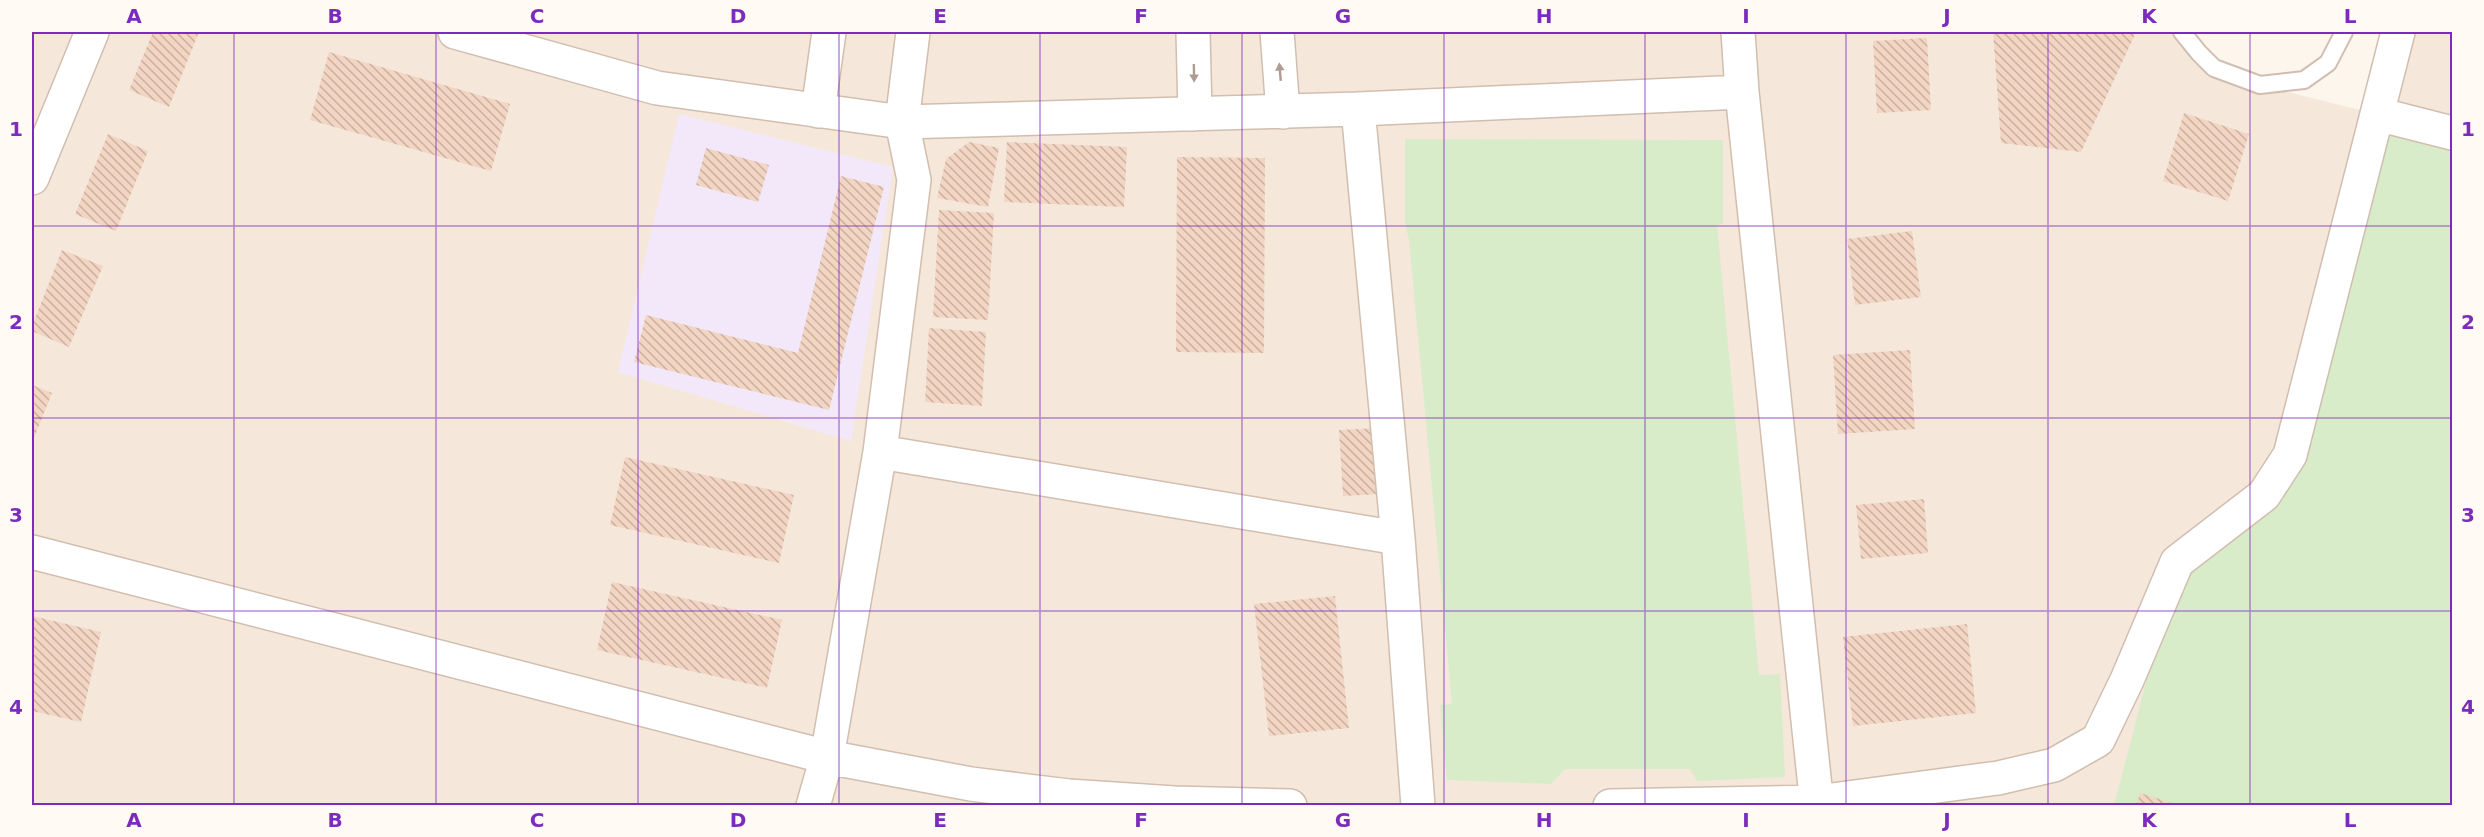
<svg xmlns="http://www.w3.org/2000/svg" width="2484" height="837" font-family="'DejaVu Sans',sans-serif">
<defs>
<pattern id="building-back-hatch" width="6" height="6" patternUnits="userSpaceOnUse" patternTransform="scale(1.5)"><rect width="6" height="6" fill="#f3d5c3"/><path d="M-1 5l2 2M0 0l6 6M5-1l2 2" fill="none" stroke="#cab0a1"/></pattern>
</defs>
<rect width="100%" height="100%" fill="#fdf6ec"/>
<path fill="#f5e8da" d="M 32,32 L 2182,32 L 2199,53 L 2260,85 L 2376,114 L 2398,32 L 2452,32 L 2452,805 L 32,805 Z"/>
<path fill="#f3e8fa" d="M 679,114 L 893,167 L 851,441 L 618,372 Z"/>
<path fill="#d8ecc9" d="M 2377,114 L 2452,133 L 2452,805 L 2114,806 L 2177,562 L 2264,495 Z
M 1405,139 L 1723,140 L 1723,224 L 1717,225 L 1759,675 L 1780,674 L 1785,777 L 1697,781 L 1690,769 L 1565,769 L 1551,784 L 1447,780 L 1440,705 L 1452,704 L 1409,240 L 1405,223 Z"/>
<path fill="url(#building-back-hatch)" d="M 153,32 L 199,32 L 169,107 L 129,90 Z
M 1993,32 L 2136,32 L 2081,152 L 2001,143 Z
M 1927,38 L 1931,110 L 1877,113 L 1873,41 Z
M 329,52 L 510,104 L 491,171 L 310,120 Z
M 2184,113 L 2249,134 L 2228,201 L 2163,181 Z
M 108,134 L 148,151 L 116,231 L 75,214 Z
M 969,142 L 999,148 L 988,207 L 937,198 L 946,159 Z
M 1007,142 L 1127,147 L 1124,207 L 1004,202 Z
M 706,148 L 769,165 L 758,202 L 696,185 Z
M 1177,157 L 1265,158 L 1264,353 L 1176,352 Z
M 841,176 L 884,187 L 829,410 L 634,362 L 646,315 L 798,353 Z
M 939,210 L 994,213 L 988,320 L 933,317 Z
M 1912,231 L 1921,297 L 1855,305 L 1847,239 Z
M 62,250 L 103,266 L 69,347 L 32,331 L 32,326 Z
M 929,328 L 986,332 L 982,406 L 925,402 Z
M 1910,350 L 1915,429 L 1838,434 L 1833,355 Z
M 32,385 L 52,393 L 32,443 Z
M 1379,428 L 1382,494 L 1343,496 L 1339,430 Z
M 625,457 L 794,495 L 779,563 L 610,525 Z
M 1924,499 L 1928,553 L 1861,559 L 1856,505 Z
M 612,582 L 782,620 L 767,688 L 597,650 Z
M 1335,596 L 1349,728 L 1269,736 L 1254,604 Z
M 32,616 L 101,632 L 81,722 L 32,711 Z
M 1967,624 L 1976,713 L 1853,726 L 1843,637 Z
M 2140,793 L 2178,805 L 2177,806 L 2136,806 Z"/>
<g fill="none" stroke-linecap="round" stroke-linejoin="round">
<g stroke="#d1beb0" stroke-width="20">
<path id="lane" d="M 2182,32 L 2199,53 L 2214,68 L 2260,85 L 2304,80 L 2328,63 L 2344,32"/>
</g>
<g stroke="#d1beb0" stroke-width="36">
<path id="street" d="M 455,32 L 657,88 L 902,122 L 1358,109 L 1742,92
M 1193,32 L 1195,114
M 1277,32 L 1283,112
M 1738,32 L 1742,92 L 1817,806
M 1358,109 L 1398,538 L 1418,806
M 818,111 L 829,32
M 2377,114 L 2452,133
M 32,178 L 92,32
M 880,452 L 1398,538
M 32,552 L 827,757 L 971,784 L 1069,796 L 1174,803 L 1290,806
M 813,806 L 827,757 L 880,452 L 914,180 L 902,122 L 913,32
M 1610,806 L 1817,802 L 1998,778 L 2054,765 L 2098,740 L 2127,680 L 2177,562 L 2264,495 L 2290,455 L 2398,32"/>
</g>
<use href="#lane" stroke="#fff" stroke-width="16"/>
<use href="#street" stroke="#fff" stroke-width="33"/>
</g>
<defs><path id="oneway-solid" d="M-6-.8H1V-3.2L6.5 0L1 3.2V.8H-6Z" transform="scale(1.5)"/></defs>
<g fill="#af9d94">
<use href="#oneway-solid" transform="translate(1280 72) rotate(-95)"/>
<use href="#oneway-solid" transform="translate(1194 73) rotate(89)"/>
</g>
<path fill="none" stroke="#7b2cbf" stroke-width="1.5" stroke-opacity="0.55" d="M 234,32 L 234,806M 436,32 L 436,806M 638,32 L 638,806M 839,32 L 839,806M 1040,32 L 1040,806M 1242,32 L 1242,806M 1444,32 L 1444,806M 1645,32 L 1645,806M 1846,32 L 1846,806M 2048,32 L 2048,806M 2250,32 L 2250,806M 32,226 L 2452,226M 32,418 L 2452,418M 32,611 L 2452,611"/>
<rect width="2484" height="837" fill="none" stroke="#fffaf3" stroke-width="66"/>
<rect x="33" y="33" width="2418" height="771" fill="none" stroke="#7b2cbf" stroke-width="2"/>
<g font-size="20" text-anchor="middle" font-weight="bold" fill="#7b2cbf">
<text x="134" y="23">A</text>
<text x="335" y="23">B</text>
<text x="537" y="23">C</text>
<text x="738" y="23">D</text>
<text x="940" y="23">E</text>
<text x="1141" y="23">F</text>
<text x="1343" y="23">G</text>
<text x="1544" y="23">H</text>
<text x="1746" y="23">I</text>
<text x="1947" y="23">J</text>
<text x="2149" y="23">K</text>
<text x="2350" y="23">L</text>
<text x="16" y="136">1</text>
<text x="2468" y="136">1</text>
<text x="16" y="329">2</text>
<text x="2468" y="329">2</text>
<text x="16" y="522">3</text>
<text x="2468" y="522">3</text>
<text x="16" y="714">4</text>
<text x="2468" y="714">4</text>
<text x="134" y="827">A</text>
<text x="335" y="827">B</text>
<text x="537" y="827">C</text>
<text x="738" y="827">D</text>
<text x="940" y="827">E</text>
<text x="1141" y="827">F</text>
<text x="1343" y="827">G</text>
<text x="1544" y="827">H</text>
<text x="1746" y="827">I</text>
<text x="1947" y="827">J</text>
<text x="2149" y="827">K</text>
<text x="2350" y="827">L</text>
</g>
</svg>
